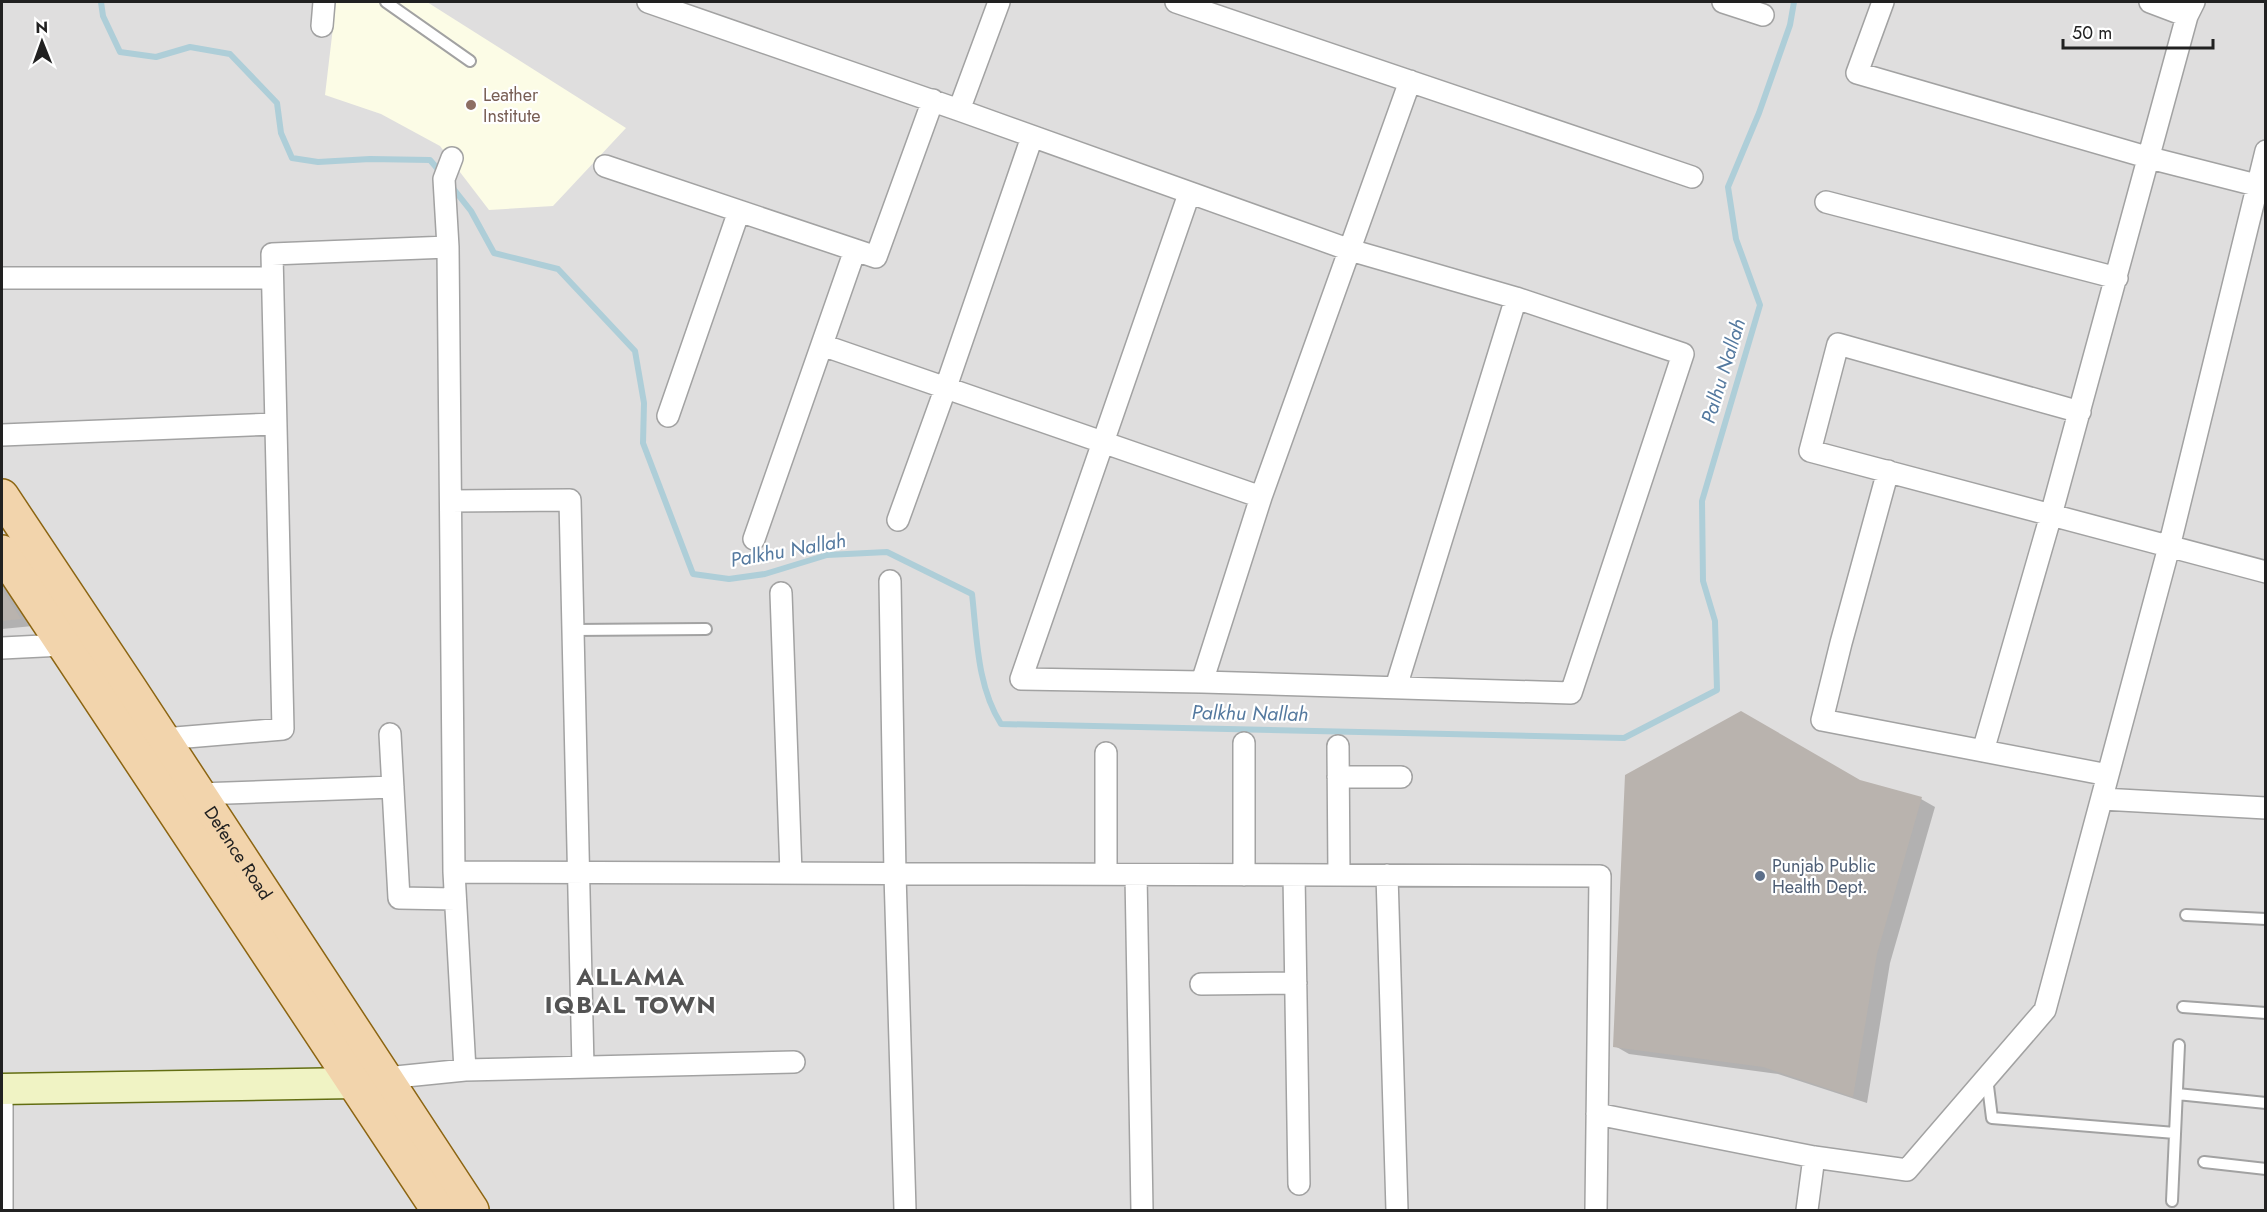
<svg xmlns="http://www.w3.org/2000/svg" width="2267" height="1212" font-family="Jost,sans-serif">
<rect width="100%" height="100%" fill="#f0eee9"/>
<path fill="#dfdede" d="M 2,2 L 2265,2 L 2265,1210 L 2,1210 Z"/>
<path fill="#fcfce6" d="M 336,2 L 427,2 L 626,128 L 553,206 L 489,210 L 440,146 L 381,114 L 325,95 Z"/>
<path fill="#0003" d="M 2,578 L 33,626 L 2,629 Z
M 1860,781 L 1921,799 L 1935,807 L 1890,963 L 1867,1103 L 1778,1074 L 1629,1054 L 1615,1046 Z"/>
<g fill="none" stroke-linecap="round" stroke-linejoin="round">
<path stroke="#aeced8" stroke-width="6" d="M 101,2 L 103,16 L 120,52 L 156,57 L 190,47 L 230,54 L 277,103 L 281,133 L 292,158 L 318,162 L 370,159 L 430,160 L 442,174
M 452,187 L 471,211 L 494,253 L 558,269 L 635,351 L 644,403 L 643,443 L 693,574 L 729,579 L 765,574 L 827,555 L 887,552 L 972,594 C 977,638 977,686 1001,724 L 1624,738 L 1717,690 L 1715,621 L 1703,581 L 1702,501 L 1760,305 L 1736,239 L 1728,187 L 1759,113 L 1790,25 L 1794,2"/>
</g>
<path fill="#b9b3ae" d="M 2,589 L 21,619 L 2,621 Z
M 1741,711 L 1860,780 L 1922,797 L 1877,954 L 1853,1097 L 1763,1067 L 1613,1047 L 1625,775 Z"/>
<g fill="none" stroke-linecap="round" stroke-linejoin="round">
<g stroke="#a2a2a2" stroke-width="14">
<path id="lane" d="M 386,2 L 470,61
M 573,630 L 706,629
M 2186,915 L 2266,919
M 2183,1007 L 2266,1013
M 1987,1078 L 1992,1118 L 2175,1133
M 2177,1094 L 2266,1103
M 2204,1162 L 2266,1169
M 2172,1201 L 2179,1045"/>
</g>
<g stroke="#a2a2a2" stroke-width="24">
<path id="street" d="M 648,2 L 959,110 L 1350,250 L 1516,298 L 1683,354 L 1571,693 L 1202,682 L 1021,679 L 1189,194
M 1176,2 L 1692,177
M 1723,2 L 1763,15
M 1883,2 L 1857,73 L 2150,158 L 2256,185
M 2150,2 L 2187,16
M 322,26 L 324,2
M 959,110 L 999,2
M 452,158 L 444,179 L 448,247 L 454,872 L 465,1070
M 605,166 L 876,257 L 933,100
M 1826,202 L 2117,278
M 2,278 L 272,278
M 822,345 L 1261,497
M 2080,412 L 1838,344 L 1810,451 L 2266,572
M 668,416 L 739,211
M 2,435 L 275,424
M 1888,471 L 1841,643 L 1822,720 L 2108,775
M 451,501 L 570,500 L 583,1067
M 898,520 L 946,387 L 1032,137
M 754,539 L 855,250
M 890,581 L 895,874 L 905,1210
M 781,593 L 791,873
M 2,648 L 63,645
M 1202,682 L 1261,497 L 1410,81
M 1396,687 L 1516,298
M 390,734 L 399,898 L 455,899
M 163,739 L 283,729 L 272,254 L 448,247
M 1338,746 L 1339,875
M 1983,751 L 2051,515 L 2187,16 L 2194,2
M 1338,777 L 1401,777
M 199,794 L 393,787
M 2102,799 L 2266,808
M 454,872 L 1600,876 L 1596,1210
M 1106,874 L 1106,753
M 1136,875 L 1142,1210
M 1244,875 L 1244,743
M 1294,875 L 1299,1184
M 1387,875 L 1397,1210
M 1201,984 L 1296,983
M 386,1078 L 465,1070 L 794,1062
M 2,1089 L 2,1210
M 1597,1114 L 1814,1157 L 1907,1170 L 2045,1010 L 2169,547 L 2266,151
M 1807,1210 L 1814,1157"/>
</g>
<g stroke="#636e12" stroke-width="33">
<path id="secondary" d="M 2,1089 L 354,1083"/>
</g>
<g stroke="#8c6512" stroke-width="36">
<g id="primary">
<path id="s1" d="M 2,496 L 129,687 L 472,1210"/>
<path d="M 2,552 L 438,1210"/>
</g>
</g>
<use href="#lane" stroke="#fff" stroke-width="10"/>
<use href="#street" stroke="#fff" stroke-width="21"/>
<use href="#secondary" stroke="#f0f3c4" stroke-width="30"/>
<use href="#primary" stroke="#f2d4ac" stroke-width="33"/>
</g>
<circle fill="#8d6e63" stroke="#fff" stroke-width="2" cx="471" cy="105" r="6"/>
<circle fill="#5c6f8a" stroke="#fff" stroke-width="2" cx="1760" cy="876" r="6"/>
<g text-anchor="middle" stroke-width="4.5" stroke-linejoin="round" paint-order="stroke">
<g font-size="18" fill="#785e54" stroke="#fff" text-anchor="start">
<text x="483" y="101">Leather<tspan x="483" dy="21">Institute</tspan></text>
</g>
<g font-size="18" fill="#212121" stroke="#fff">
<text dy="6" stroke="none"><textPath href="#s1" startOffset="428">Defence Road</textPath></text>
</g>
<g font-size="18" fill="#4e5e75" stroke="#fff" text-anchor="start">
<text x="1772" y="872">Punjab Public<tspan x="1772" dy="21">Health Dept.</tspan></text>
</g>
<g font-size="20" font-style="italic" fill="#54799f" stroke="#fff">
<text transform="translate(1723 371) rotate(-73)" y="7">Palhu Nallah</text>
<text transform="translate(788 550) rotate(-10)" y="7">Palkhu Nallah</text>
<text transform="translate(1250 713) rotate(1)" y="7">Palkhu Nallah</text>
</g>
<g font-size="24" font-weight="bold" letter-spacing="1.5" fill="#545454" stroke="#fff">
<text x="631" y="985">ALLAMA<tspan x="631" dy="28">IQBAL TOWN</tspan></text>
</g>
</g>
<rect width="2267" height="1212" fill="none" stroke="#212121" stroke-width="6"/>
<g transform="translate(42 42) rotate(359)" stroke="#ffffff" stroke-width="4.5" paint-order="stroke">
<path d="M0-4.5L10 22L0 15L-10 22Z" fill="#212121"/>
<text y="-9" font-size="16" font-weight="bold" text-anchor="middle" fill="#212121">N</text>
</g>
<path d="M2063 39v9h150v-9" fill="none" stroke="#212121" stroke-width="3"/>
<text x="2072" y="39" font-size="18" fill="#212121" stroke="#ffffff" stroke-width="4.5" paint-order="stroke">50 m</text>
</svg>
